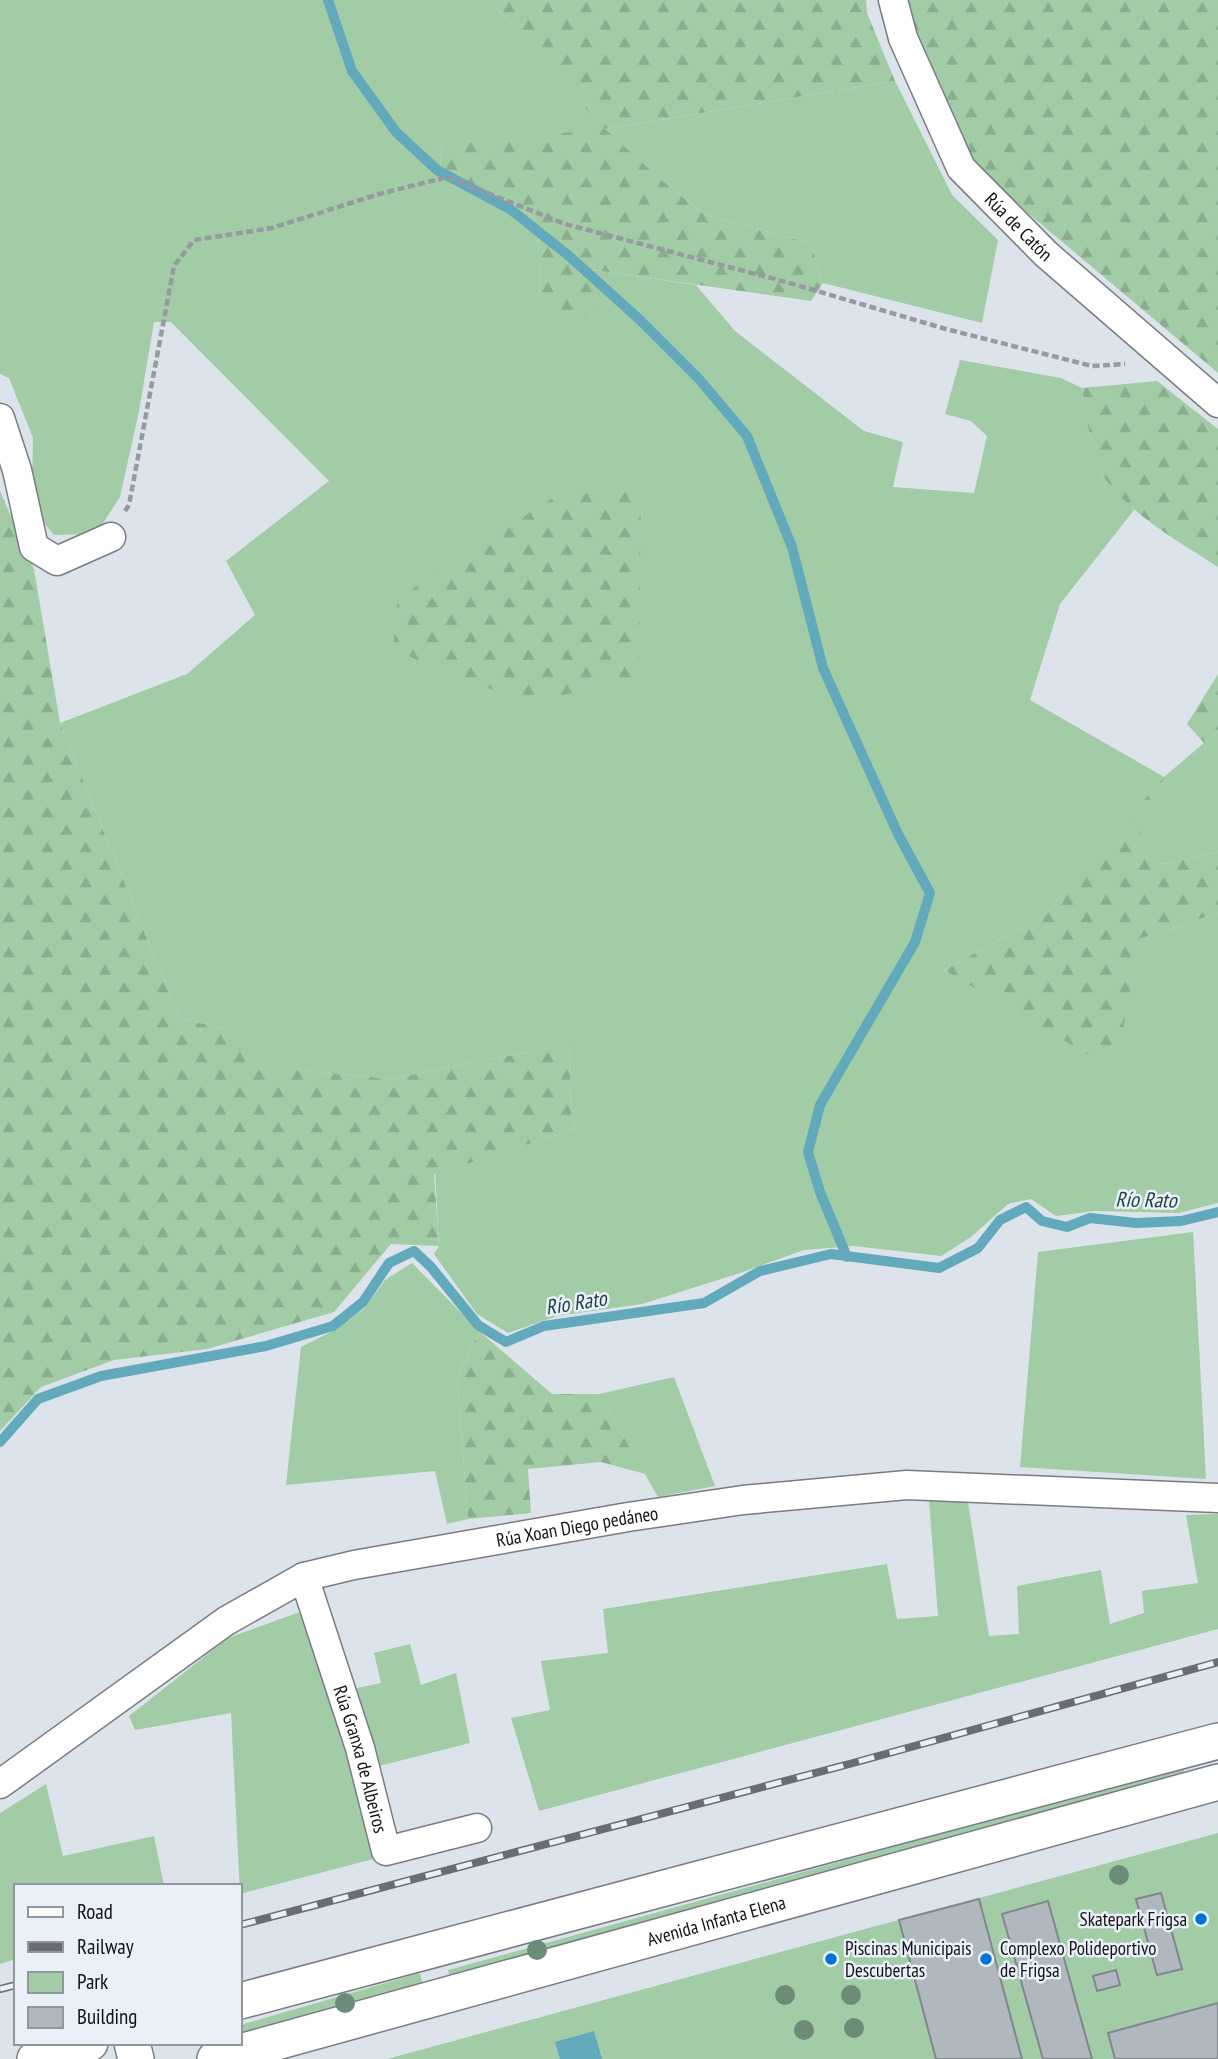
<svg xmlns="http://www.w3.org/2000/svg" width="1218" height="2059" font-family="'PT Sans Narrow',sans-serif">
<defs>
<pattern id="forest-firs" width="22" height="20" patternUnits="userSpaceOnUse" patternTransform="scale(1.75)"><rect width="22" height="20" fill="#a2cca5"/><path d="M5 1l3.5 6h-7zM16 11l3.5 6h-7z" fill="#8aae8d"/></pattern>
</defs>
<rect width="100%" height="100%" fill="#dde3eb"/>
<path fill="#a2cca5" d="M 0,0 L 490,0 L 605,129 L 895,81 L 952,195 L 998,240 L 982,323 L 823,283 L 811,243 L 705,215 L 659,178 L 442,145 L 440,166 L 538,219 L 540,299 L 593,270 L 696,285 L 735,331 L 864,431 L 903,442 L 893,487 L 974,493 L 987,436 L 971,421 L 945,414 L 960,360 L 1061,378 L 1082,388 L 1090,437 L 1103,476 L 1134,510 L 1060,604 L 1030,700 L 1164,777 L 1218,731 L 1218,852 L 1163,864 L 1132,852 L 1162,780 L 1045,915 L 944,970 L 1139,939 L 1218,913 L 1218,1203 L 1179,1213 L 1095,1211 L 1056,1216 L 1031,1199 L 1008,1204 L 971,1237 L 941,1256 L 854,1246 L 804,1250 L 740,1273 L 642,1304 L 557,1316 L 508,1333 L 477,1314 L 434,1254 L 439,1246 L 435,1173 L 576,1129 L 571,1114 L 569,1044 L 391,1079 L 252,1065 L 234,1031 L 179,1018 L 60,723 L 187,674 L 255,615 L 226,561 L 329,481 L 171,322 L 154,322 L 139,411 L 120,497 L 96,534 L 54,535 L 39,517 L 32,486 L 33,438 L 9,378 L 0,374 Z
M 1193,1232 L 1206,1479 L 1020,1467 L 1038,1252 Z
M 412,1263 L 480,1332 L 471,1347 L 457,1380 L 468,1519 L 447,1524 L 435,1471 L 286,1485 L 301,1347 L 335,1330 L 365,1308 L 385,1280 Z
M 674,1377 L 715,1486 L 658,1497 L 599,1394 Z
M 929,1500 L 968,1502 L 989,1636 L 1019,1634 L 1017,1586 L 1101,1570 L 1110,1624 L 1144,1613 L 1142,1591 L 1198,1583 L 1186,1515 L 1218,1514 L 1218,1629 L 539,1811 L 511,1718 L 550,1710 L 541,1661 L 608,1653 L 603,1609 L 887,1564 L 897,1619 L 938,1616 Z
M 311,1608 L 377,1858 L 240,1894 L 231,1713 L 135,1730 L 129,1716 L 228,1638 Z
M 410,1644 L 421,1685 L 456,1673 L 470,1743 L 371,1768 L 348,1690 L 381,1683 L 374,1653 Z
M 1183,1767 L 1186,1780 L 450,1978 L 448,1970 Z
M 46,1784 L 63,1856 L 154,1836 L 164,1886 L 16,1886 L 16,1959 L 0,1964 L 0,1813 Z
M 1218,1833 L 1218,2059 L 387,2059 Z
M 420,1973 L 423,1985 L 240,2035 L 240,2025 Z"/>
<path fill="url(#forest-firs)" d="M 490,0 L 866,0 L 867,13 L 895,81 L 605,129 L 659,178 L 705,215 L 811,243 L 823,283 L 811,301 L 593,270 L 600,310 L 568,329 L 540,299 L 538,219 L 440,166 L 442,145 L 604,129 Z
M 904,0 L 1218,0 L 1218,373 L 972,166 L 914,35 Z
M 1157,381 L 1218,429 L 1218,567 C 1180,542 1130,515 1104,477 C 1091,456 1086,413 1082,388 Z
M 641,488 L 639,676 L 528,704 L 393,650 L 398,598 L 554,497 Z
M 0,491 L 34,569 L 60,723 L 179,1018 L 234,1031 L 253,1065 L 391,1079 L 569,1044 L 571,1114 L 576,1129 L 434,1174 L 439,1246 L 391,1244 L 334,1312 L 207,1349 L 114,1360 L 41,1387 L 0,1431 Z
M 1218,674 L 1218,731 L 1204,743 L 1187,724 Z
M 1164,777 L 1132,852 L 1163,864 L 1218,852 L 1218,913 L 1139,939 L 1116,1071 L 944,970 L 1045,915 Z
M 480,1332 L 552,1394 L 599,1394 L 645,1474 L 601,1462 L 528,1469 L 531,1513 L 468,1519 L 457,1380 L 471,1347 Z"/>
<path fill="#61a9bb" d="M 594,2031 L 602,2059 L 560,2059 L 555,2042 Z"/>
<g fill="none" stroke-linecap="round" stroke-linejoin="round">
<path stroke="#61a9bb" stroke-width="10" d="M 328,0 L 352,71 L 396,132 L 437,170 L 510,209 L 569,256 L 639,319 L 699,379 L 747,436 L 792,547 L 823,668 L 898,834 L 930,893 L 915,942 L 820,1105 L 808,1152 L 820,1192 L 847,1257
M 0,1442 L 38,1399 L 101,1376 L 266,1346 L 333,1326 L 363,1302 L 389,1263 L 414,1251 L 431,1267 L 478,1325 L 506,1342 L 544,1326 L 704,1303 L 760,1271 L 831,1254 L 939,1268 L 978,1248 L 1000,1220 L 1026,1207 L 1042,1221 L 1067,1227 L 1090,1218 L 1136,1223 L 1181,1221 L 1218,1212"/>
</g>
<path fill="#b1b7be" stroke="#81878e" stroke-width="2" d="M 1161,1893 L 1182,1969 L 1157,1975 L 1136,1899 Z
M 979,1899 L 1022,2059 L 936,2059 L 899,1920 Z
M 1048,1901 L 1092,2059 L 1043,2059 L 1002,1914 Z
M 1116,1970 L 1120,1985 L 1097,1991 L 1093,1976 Z
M 1218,2003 L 1218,2059 L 1115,2059 L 1108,2033 Z"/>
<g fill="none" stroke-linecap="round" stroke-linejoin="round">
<g stroke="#787d84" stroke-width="31">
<g id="minor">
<path id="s1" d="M 893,0 L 903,38 L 961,168 L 1046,254 L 1218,403"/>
<path d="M 0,418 L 17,470 L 34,547 L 57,561 L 111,537"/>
<path id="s2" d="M 304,1577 L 360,1748 L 386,1851 L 477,1828"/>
<path id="s3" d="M 0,1784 L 226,1621 L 304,1577 L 354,1565 L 628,1517 L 743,1500 L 907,1485 L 1218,1498"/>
</g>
</g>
<g stroke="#787d84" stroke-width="38">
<g id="tertiary">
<path d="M 240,2001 L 1218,1741"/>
<path d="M 132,2043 L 136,2059"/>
<path d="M 35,2059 L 90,2043"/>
<path id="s4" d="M 215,2059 L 1218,1782"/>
</g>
</g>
<path stroke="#969aa1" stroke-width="4.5" stroke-dasharray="7 3.5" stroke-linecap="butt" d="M 125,511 L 129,505 L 174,266 L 194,240 L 272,228 L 379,194 L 448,177 L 565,224 L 786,282 L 946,329 L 1092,366 L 1125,364"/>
<use href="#minor" stroke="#fff" stroke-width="28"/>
<use href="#tertiary" stroke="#fff" stroke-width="35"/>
<g stroke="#696d72" stroke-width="8">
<path id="rail" d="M 240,1925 L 853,1763 L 1218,1662
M 0,1989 L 16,1985"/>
</g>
<use href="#rail" stroke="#eaf0f8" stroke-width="5" stroke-dasharray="16" stroke-linecap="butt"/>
</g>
<g fill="#6d8b79">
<circle cx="1119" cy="1875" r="10"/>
<circle cx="537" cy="1950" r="10"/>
<circle cx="785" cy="1995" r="10"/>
<circle cx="851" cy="1995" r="10"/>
<circle cx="345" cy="2003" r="10"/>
<circle cx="854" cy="2028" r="10"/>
<circle cx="804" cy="2030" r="10"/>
</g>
<g fill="#0272d9" stroke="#eaf0f8" stroke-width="2.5">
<circle cx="1201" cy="1919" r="7"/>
<circle cx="831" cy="1959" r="7"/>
<circle cx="986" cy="1959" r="7"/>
</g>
<g text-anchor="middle" stroke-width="5" stroke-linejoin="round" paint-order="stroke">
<g font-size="19" fill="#101215" stroke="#eaf0f8">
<text dy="7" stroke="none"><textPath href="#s1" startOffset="264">Rúa de Catón</textPath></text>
<text dy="7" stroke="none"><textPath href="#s3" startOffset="646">Rúa Xoan Diego pedáneo</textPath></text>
<text dy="7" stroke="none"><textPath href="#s2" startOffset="191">Rúa Granxa de Albeiros</textPath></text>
<text dy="7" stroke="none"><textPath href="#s4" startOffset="520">Avenida Infanta Elena</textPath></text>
</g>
<g font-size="19" fill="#101215" stroke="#eaf0f8" text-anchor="start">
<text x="1187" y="1926" text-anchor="end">Skatepark Frigsa</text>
<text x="845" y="1955">Piscinas Municipais<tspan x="845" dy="22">Descubertas</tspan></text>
<text x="1000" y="1955">Complexo Polideportivo<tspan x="1000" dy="22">de Frigsa</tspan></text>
</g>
<g font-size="21" font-style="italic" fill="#1c3f47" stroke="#eaf0f8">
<text transform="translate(1146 1200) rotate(1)" y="7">Río Rato</text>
<text transform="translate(576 1303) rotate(-9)" y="7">Río Rato</text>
</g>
</g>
<rect x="14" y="1884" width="228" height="161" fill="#eaf0f8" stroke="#93979d" stroke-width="2"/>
<rect x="28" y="1907" width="35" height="10" fill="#ffffff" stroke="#93979d" stroke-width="2"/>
<text x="77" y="1919" font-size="21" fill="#101215">Road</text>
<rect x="28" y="1942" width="35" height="10" fill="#696d72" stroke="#93979d" stroke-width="2"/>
<text x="77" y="1954" font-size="21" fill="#101215">Railway</text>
<rect x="28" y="1972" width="35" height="21" fill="#a2cca5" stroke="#93979d" stroke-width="2"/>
<text x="77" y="1989" font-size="21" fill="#101215">Park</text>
<rect x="28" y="2007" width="35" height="21" fill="#b1b7be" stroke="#93979d" stroke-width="2"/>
<text x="77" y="2024" font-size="21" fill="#101215">Building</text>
</svg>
